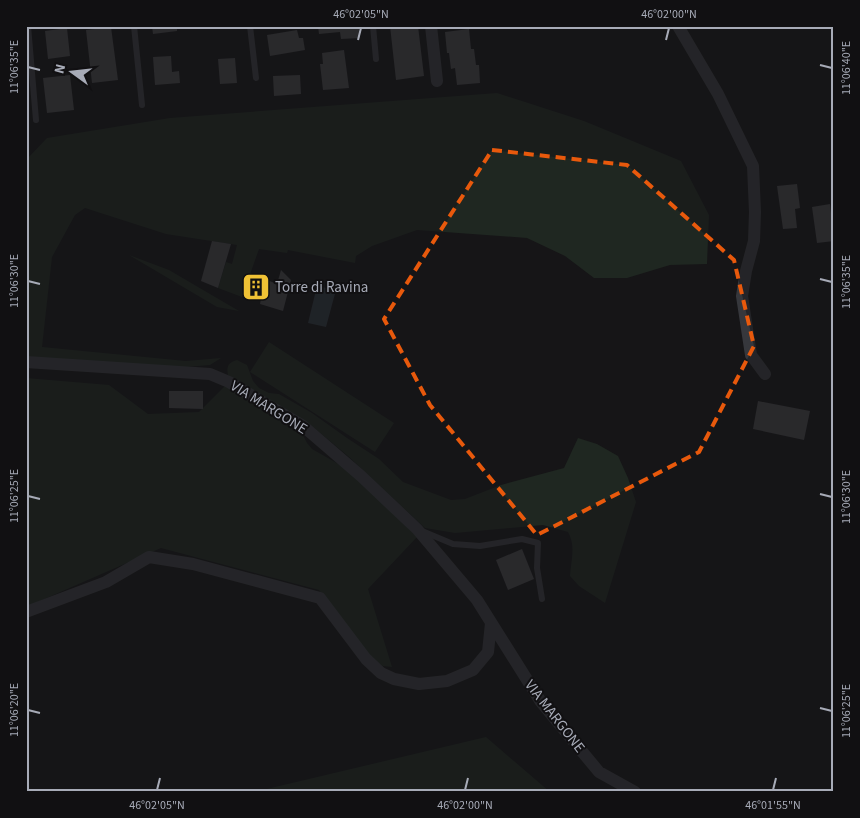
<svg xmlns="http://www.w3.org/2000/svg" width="860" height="818" font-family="'Source Sans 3',sans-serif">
<rect width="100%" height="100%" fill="#161517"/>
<path fill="#1f2721" d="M 497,93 L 584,121 L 681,161 L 709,215 L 707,264 L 670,265 L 627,278 L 594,278 L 565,256 L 527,238 L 417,230 L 372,246 L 356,256 L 355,263 L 288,250 L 287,253 L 259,249 L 242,297 L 218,288 L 226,262 L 232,264 L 237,245 L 166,234 L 85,208 L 75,215 L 52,257 L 42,347 L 186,361 L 221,358 L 210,365 L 186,367 L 26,359 L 26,160 L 47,138 L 170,118 Z
M 129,255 L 169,270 L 239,311 L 217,307 Z
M 269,342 L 394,423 L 375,452 L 250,372 Z
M 237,360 L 247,365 L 253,381 L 259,388 L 269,393 L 279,394 L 312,413 L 347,438 L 379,459 L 403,482 L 451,500 L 465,499 L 501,485 L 564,468 L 578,438 L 597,444 L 618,456 L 628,478 L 636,502 L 605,603 L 579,586 L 570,576 C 571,560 576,546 568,532 L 543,525 L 455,533 L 425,528 L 348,456 L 313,427 L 228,375 C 226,366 229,362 237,360 Z
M 26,378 L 109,385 L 148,414 L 199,412 L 226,385 L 300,429 L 307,443 L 312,449 L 349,470 L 417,537 L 368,589 L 392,667 L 383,666 L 369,657 L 319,590 L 161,548 L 26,607 Z
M 486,737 L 550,792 L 254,792 Z"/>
<path fill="#2c333b" d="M 317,286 L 336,290 L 326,327 L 308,323 Z"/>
<path fill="#404044" d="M 152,26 L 177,26 L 177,31 L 153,34 Z
M 318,26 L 359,26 L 360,38 L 341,39 L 340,32 L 319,34 Z
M 390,26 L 418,26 L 424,76 L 396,80 Z
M 111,27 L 118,80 L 92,83 L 86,30 Z
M 67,28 L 70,56 L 48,59 L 45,31 Z
M 469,29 L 471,49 L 474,49 L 476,65 L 479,65 L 480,83 L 457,85 L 455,68 L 451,69 L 449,53 L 447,53 L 445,32 Z
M 297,30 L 299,38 L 303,38 L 305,50 L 270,56 L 267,35 Z
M 344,50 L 349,88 L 323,90 L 320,64 L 323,64 L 322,53 Z
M 171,56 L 172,72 L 179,71 L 180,83 L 155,85 L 153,57 Z
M 235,58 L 237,83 L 220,84 L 218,59 Z
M 70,75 L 74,110 L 47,113 L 43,78 Z
M 300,75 L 301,94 L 274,96 L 273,76 Z
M 797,184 L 800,208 L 795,209 L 797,228 L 783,229 L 777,186 Z
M 830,204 L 834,241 L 817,243 L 812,207 Z
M 212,241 L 231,244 L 218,288 L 201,281 Z
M 281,270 L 291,280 L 283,311 L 260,304 L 261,299 L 243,293 L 250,273 L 277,284 Z
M 169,391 L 203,391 L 203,409 L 169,408 Z
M 758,401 L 810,411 L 804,440 L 753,429 Z
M 522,549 L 534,579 L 508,590 L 496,560 Z"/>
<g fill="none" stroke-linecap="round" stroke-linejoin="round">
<path stroke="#36373c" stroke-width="6" d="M 28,26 L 36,120
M 134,26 L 142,105
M 250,26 L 256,78
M 373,26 L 376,59
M 422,531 L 453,544 L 480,546 L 522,539 L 538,543 L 537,568 L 542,599"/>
<path stroke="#36373c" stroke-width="12" d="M 431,26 L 437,81
M 678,26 L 718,94 L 753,166 L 755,212 L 754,241 L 746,271 L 742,296 L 751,355 L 765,374
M 26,362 L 210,374 L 229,382 L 303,426 L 361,476 L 417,529 L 477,600 L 541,702 L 599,772 L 635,792
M 26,612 L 106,582 L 149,557 L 193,564 L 320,598 L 366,659 L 381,673 L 394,679 L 419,684 L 447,681 L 473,670 L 488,652 L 491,623"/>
</g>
<path d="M0 0H860V818H0ZM 492,150 L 627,165 L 734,260 L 754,346 L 699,452 L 537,535 L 430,405 L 384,319 Z" fill="#161517" fill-opacity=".55" fill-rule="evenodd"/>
<path fill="none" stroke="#e8590c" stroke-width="4" stroke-dasharray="10 6" stroke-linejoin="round" d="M 492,150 L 627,165 L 734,260 L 754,346 L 699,452 L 537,535 L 430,405 L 384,319 Z"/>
<path fill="none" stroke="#a7abb7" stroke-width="2" d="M 358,40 L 361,28M 666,40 L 669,28M 820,65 L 832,68M 28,67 L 40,70M 820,279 L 832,282M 28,281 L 40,284M 820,494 L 832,497M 28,496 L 40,499M 820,708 L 832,711M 28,710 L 40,713M 157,790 L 160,778M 465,790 L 468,778M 773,790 L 776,778"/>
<defs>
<g id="building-square" transform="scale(1.4375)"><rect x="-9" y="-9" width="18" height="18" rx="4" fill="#f0c235" stroke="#111012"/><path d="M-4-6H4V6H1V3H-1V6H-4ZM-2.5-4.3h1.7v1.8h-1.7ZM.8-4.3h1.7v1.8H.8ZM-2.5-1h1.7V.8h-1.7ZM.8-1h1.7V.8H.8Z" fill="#111"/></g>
</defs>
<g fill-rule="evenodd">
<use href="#building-square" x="256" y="287"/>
</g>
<g text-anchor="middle" stroke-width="4" stroke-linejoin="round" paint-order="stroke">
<g font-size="15" fill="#a7abb7" stroke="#111012" text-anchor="start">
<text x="275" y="292">Torre di Ravina</text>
</g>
<g font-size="15" fill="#a7abb7" stroke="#111012">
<text transform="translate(269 407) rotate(32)" y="5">VIA MARGONE</text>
<text transform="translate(555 716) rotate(52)" y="5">VIA MARGONE</text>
</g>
</g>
<rect width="860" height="818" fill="none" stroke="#111012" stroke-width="55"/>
<g transform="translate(72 72) rotate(285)" stroke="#111012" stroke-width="4" paint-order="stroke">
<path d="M0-4L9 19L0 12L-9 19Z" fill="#a7abb7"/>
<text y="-8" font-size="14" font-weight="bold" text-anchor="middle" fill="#a7abb7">N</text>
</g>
<rect x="28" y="28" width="804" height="762" fill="none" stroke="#a7abb7" stroke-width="2"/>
<g font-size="12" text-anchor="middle" fill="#a7abb7">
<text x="361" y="18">46°02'05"N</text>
<text x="669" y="18">46°02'00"N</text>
<text transform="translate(14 67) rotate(-90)" y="4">11°06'35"E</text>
<text transform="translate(846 68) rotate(-90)" y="4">11°06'40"E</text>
<text transform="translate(14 281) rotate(-90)" y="4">11°06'30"E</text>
<text transform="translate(846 282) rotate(-90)" y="4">11°06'35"E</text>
<text transform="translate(14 496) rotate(-90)" y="4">11°06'25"E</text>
<text transform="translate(846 497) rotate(-90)" y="4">11°06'30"E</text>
<text transform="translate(14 710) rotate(-90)" y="4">11°06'20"E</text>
<text transform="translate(846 711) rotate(-90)" y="4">11°06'25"E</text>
<text x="157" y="809">46°02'05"N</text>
<text x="465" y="809">46°02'00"N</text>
<text x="773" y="809">46°01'55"N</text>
</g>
</svg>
